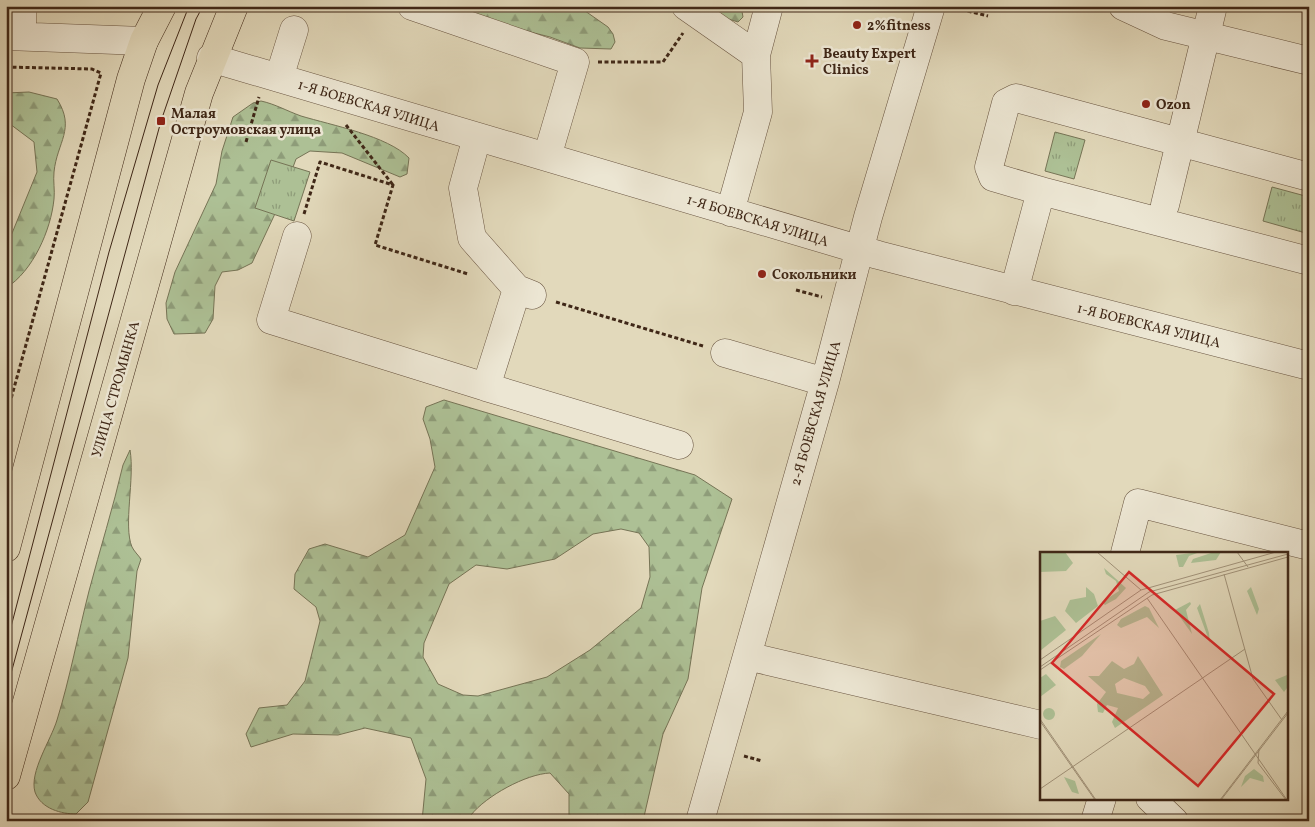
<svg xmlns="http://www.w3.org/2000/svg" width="1315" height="827" font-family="Vollkorn,serif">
<defs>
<pattern id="forest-firs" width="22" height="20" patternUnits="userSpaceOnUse" patternTransform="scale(1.25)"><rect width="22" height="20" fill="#adc095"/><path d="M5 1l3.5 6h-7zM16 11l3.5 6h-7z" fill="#8e9c79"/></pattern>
<pattern id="park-tufts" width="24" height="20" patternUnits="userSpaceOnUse" patternTransform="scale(1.25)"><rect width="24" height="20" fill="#adc095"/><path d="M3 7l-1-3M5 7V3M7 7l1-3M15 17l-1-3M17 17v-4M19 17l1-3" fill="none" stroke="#8e9c79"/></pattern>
</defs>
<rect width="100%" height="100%" fill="#e2d9bb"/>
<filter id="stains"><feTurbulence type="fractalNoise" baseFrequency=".004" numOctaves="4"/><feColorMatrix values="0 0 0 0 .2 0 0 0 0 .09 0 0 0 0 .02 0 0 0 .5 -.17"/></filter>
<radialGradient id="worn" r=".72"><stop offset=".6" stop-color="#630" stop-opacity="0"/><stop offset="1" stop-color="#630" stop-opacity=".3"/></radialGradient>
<path fill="url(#forest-firs)" stroke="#767456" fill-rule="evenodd" d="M 428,6 L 578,6 L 608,27 L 613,34 L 615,42 L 611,49 L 580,48 L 550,37 Z
M 703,6 L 741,6 L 743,17 L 738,22 L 722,17 Z
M 29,92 L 57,99 C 76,129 57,142 54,172 C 53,181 55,190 54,199 C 51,230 33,271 6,288 L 6,248 L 37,172 L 34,142 L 6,121 L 6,93 Z
M 261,101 C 275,104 287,111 301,116 C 331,125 388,136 409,158 L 407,174 L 400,177 L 342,153 L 310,151 L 296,159 L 280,203 L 252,263 L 238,270 L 222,272 L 215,286 L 213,319 L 205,333 L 174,334 L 167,319 L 166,303 L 175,272 L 216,184 L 222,151 L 233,117 L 253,103 Z
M 444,400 L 695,475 L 732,499 L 702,588 L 688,679 L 663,734 L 643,821 L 569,821 L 569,794 L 550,773 C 526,774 486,796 471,815 L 473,821 L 422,821 L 426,779 L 411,738 L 365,728 L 338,735 L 293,734 L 251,747 L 246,734 L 259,708 L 287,705 L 305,681 L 320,621 L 316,607 L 294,589 L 295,574 L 309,549 L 325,544 L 368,557 L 405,535 L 435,467 L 430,439 L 423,419 L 426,407 ZM 621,529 L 639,533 L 649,547 L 650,577 L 641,608 L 590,650 L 547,677 L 478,696 L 463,695 L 438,684 L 423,657 L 424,643 L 449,584 L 476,565 L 507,569 L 555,559 L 593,534 Z
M 130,450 C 135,478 123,526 132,547 C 134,551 138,555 141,559 L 137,571 L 128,658 L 88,802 L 76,814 C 62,814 41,809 35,792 C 29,772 51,740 57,720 C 70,678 78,634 89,591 C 100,549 113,508 123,465 Z"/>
<path fill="url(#park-tufts)" stroke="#767456" d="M 1055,132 L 1085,140 L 1074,179 L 1045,171 Z
M 271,160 L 310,172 L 294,221 L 255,208 Z
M 1272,187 L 1309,197 L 1309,234 L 1263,221 Z"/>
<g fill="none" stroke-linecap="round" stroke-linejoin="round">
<g stroke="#685440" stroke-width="29">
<path id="minor" d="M 412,6 L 575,62 L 547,157
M 686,6 L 756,55
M 1123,6 L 1166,26 L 1309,61
M 6,36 L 144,41
M 22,36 L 22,6
M 211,58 L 878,255 L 1309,366
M 279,78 L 294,30
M 477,137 L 463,188 L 472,238 L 517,289 L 532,295
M 1041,191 L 993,177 L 989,167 L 1006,103 L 1016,98 L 1309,177
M 1165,205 L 1213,6
M 730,212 L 758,112 L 756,55 L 769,6
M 297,236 L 271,320 L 486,387 L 517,289
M 1014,291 L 1041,191 L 1309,261
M 725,353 L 825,382
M 486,387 L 679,445
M 1125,553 L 1138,503 L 1309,546
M 747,656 L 1041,725
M 1150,798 L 1174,821
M 700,821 L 825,382 L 868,217 L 931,6
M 1095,821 L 1102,798"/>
</g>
<g stroke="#3f2717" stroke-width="29">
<path id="major" d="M 6,548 L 131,79 L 144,41 L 162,6
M 6,776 L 199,93 L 234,6"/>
</g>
<path stroke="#3f2717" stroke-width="3" stroke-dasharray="4 2.5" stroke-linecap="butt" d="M 47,8 L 111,6
M 955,8 L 988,16
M 598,62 L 663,62 L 683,33
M 6,67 L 92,69 L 101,73 L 6,417
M 346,125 L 393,185
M 246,142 L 259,97
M 304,214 L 320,162 L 393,185 L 375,245 L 468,274
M 796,290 L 822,297
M 556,302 L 703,346
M 744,756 L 762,761"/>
<use href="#minor" stroke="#ece6d3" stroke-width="28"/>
<use href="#major" stroke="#e2d9bb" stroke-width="28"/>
<path stroke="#3f2717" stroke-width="1" d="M 6,646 L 109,252 L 158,85 L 189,6
M 6,692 L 161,121 L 196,19 L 203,6"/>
</g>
<g fill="#8f2418" stroke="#ece6d3" stroke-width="2">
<circle cx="857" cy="25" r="5"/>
<path d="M809.5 53.5h5v5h5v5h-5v5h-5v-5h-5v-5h5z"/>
<circle cx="1146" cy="104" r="5"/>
<rect x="156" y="116" width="10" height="10" rx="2.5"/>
<circle cx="762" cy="274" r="5"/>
</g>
<g text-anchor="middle" stroke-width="5" stroke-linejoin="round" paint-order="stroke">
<g font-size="14" font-weight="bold" fill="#3f2717" stroke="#ece6d3" text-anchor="start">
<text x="867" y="30">2%fitness</text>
<text x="823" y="58">Beauty Expert<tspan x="823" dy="16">Clinics</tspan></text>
<text x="1156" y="109">Ozon</text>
<text x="171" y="118">Малая<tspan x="171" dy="16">Остроумовская улица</tspan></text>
<text x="772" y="279">Сокольники</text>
</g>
<g font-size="14" fill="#3f2717" stroke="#ece6d3">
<text transform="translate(369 105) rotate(17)" y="5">1-Я БОЕВСКАЯ УЛИЦА</text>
<text transform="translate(758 220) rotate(17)" y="5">1-Я БОЕВСКАЯ УЛИЦА</text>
<text transform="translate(1149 325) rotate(14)" y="5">1-Я БОЕВСКАЯ УЛИЦА</text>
<text transform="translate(115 389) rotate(-74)" y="5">УЛИЦА СТРОМЫНКА</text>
<text transform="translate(815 413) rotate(-74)" y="5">2-Я БОЕВСКАЯ УЛИЦА</text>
</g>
</g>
<g transform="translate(1040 552)">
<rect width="248" height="248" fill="#e2d9bb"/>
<path d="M 0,0 L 25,0 L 33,11 L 26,19 L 0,20 ZM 160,0 L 149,4 L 143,15 L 139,15 L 136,3 ZM 174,0 L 181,0 L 176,8 L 151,11 L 153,7 ZM 64,16 L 86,36 L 76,47 L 65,53 L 62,50 L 79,39 L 76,29 L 66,22 ZM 46,35 L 54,42 L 58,54 L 36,71 L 25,59 L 30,48 L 46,45 ZM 211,35 L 219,57 L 217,63 L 207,39 ZM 150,50 L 151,52 L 146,58 L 152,82 L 135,58 ZM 160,52 L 169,81 L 170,91 L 157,56 ZM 105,54 L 109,56 L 119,76 L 107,65 L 81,76 L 77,73 L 81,67 ZM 15,64 L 26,78 L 0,99 L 0,69 ZM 61,82 L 42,104 L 24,117 L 20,115 L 21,109 ZM 98,104 L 123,143 L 75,176 L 72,170 L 78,156 L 67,153 L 63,161 L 58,160 L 57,152 L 66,140 L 48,124 L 59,124 L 72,109 L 84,117 L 94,112 ZM 84,126 L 105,134 L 110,141 L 103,147 L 77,141 L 75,132 ZM 6,122 L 16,133 L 0,145 L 0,126 ZM 247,123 L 247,136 L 244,140 L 235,128 ZM3 162a6 6 0 1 1 12 0a6 6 0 1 1-12 0ZM 214,217 L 223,224 L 224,230 L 210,226 L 201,235 L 205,224 ZM 24,225 L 35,229 L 39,242 L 32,240 Z" fill="#adc095" fill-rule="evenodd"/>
<path fill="none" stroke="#a19279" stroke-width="1" d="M 57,0 L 101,38M 197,0 L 208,15M 184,22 L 213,127 L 242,168M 107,46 L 247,248M 0,108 L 101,38 L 236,0M 0,115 L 109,40 L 248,2M 0,118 L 112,43 L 248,5M 0,167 L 56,248M 0,169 L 55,248M 219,197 L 218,211 L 246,248M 0,237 L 205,97M 180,248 L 248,159M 181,248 L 248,161"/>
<path fill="#d62828" fill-opacity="0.15" stroke="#d62828" stroke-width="2.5" d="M 89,20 L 234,142 L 158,234 L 12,111 Z"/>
<rect width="248" height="248" fill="none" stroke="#3f2717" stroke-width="2.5"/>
</g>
<rect width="1315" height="827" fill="none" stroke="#e2d9bb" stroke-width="25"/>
<rect x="8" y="8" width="1300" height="812" fill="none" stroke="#3f2717" stroke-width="2.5"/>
<rect x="12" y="12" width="1290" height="802" fill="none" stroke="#3f2717"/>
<rect width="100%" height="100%" filter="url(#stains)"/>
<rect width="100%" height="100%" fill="url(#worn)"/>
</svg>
